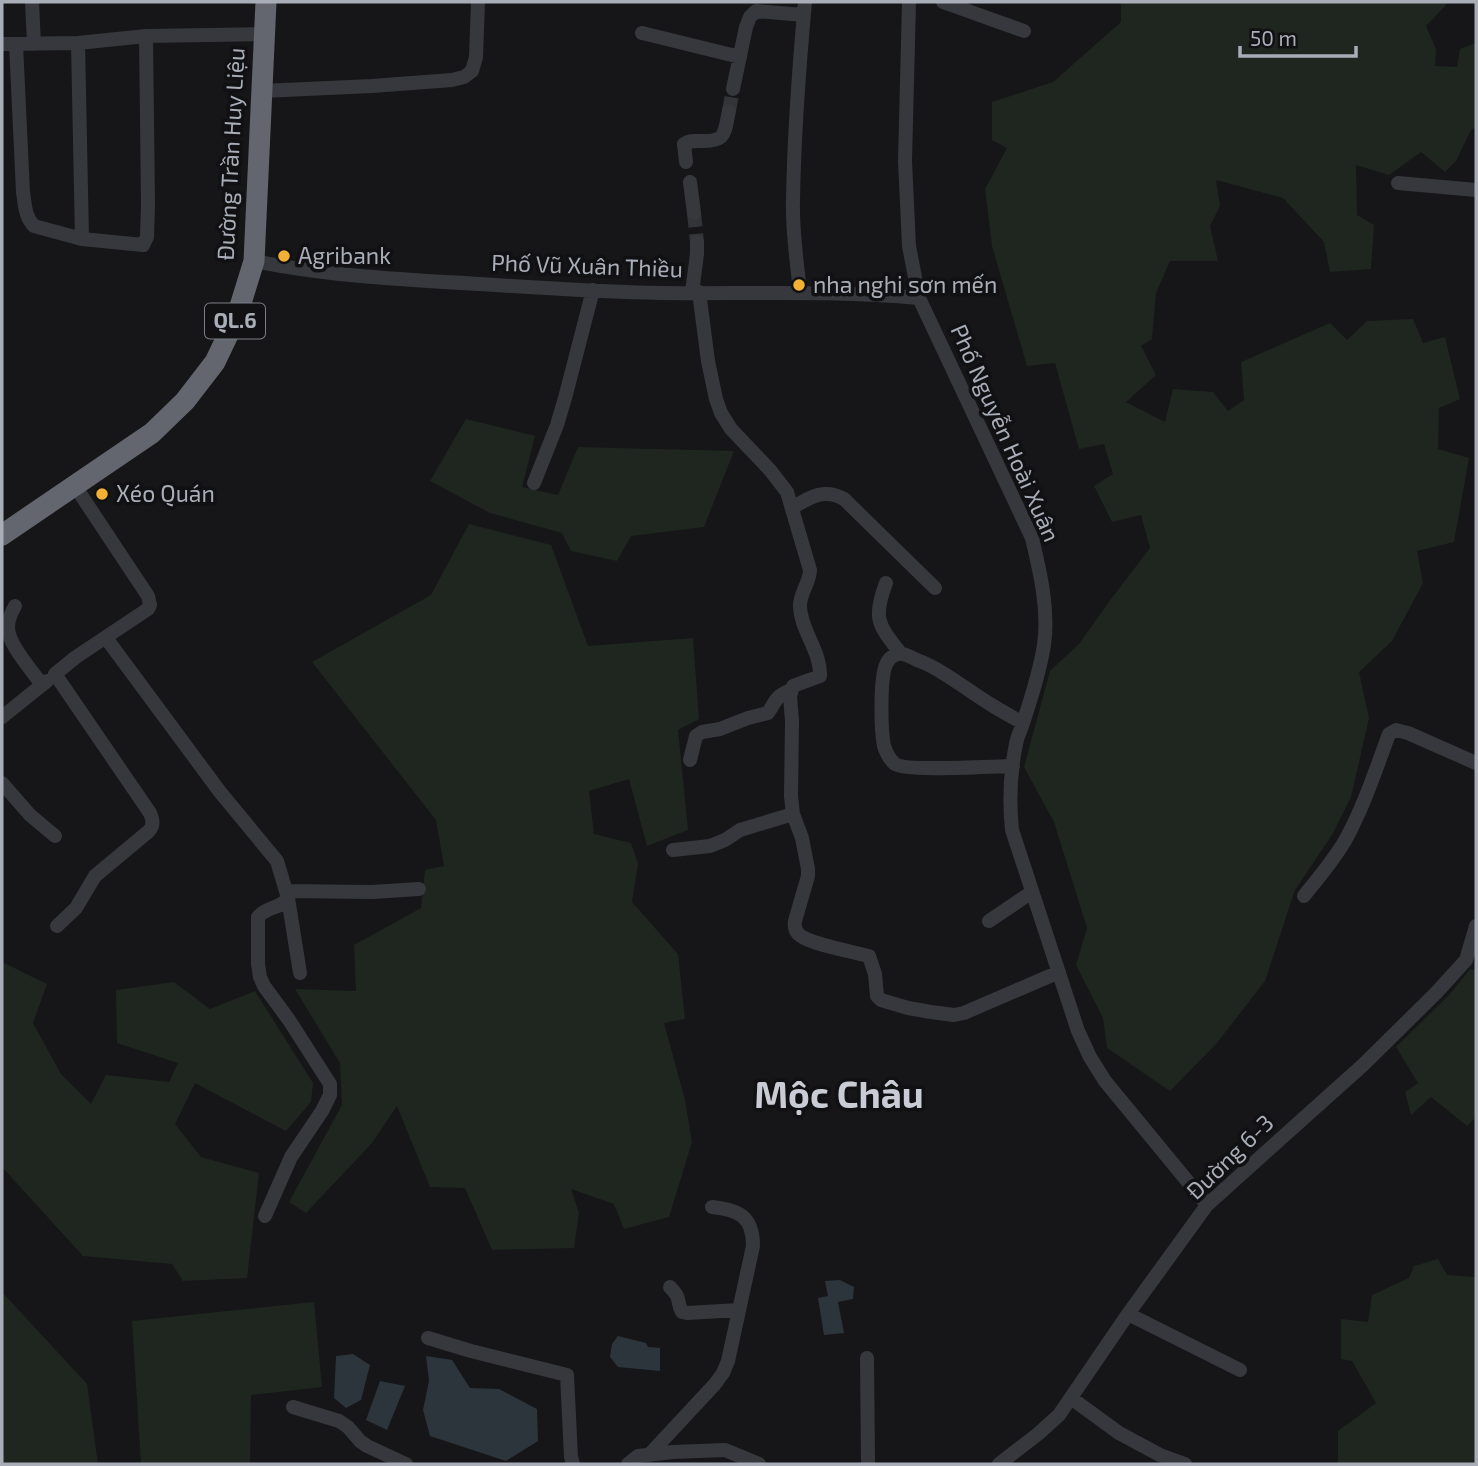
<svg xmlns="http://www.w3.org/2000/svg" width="1478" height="1466" font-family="'Exo 2',sans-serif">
<rect width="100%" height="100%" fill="#161618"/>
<path fill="#1e261f" d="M 1121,2 L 1444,2 L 1446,5 L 1426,26 L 1436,49 L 1435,66 L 1457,67 L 1460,49 L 1476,43 L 1476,127 L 1471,130 L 1456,161 L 1445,172 L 1421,152 L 1389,175 L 1356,165 L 1357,215 L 1374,225 L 1371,269 L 1330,272 L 1324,242 L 1283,198 L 1216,180 L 1220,206 L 1210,226 L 1218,261 L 1170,261 L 1156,293 L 1152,339 L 1141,346 L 1156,375 L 1126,402 L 1165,422 L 1173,389 L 1213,392 L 1228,411 L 1244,400 L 1241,362 L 1330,323 L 1347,340 L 1367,321 L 1413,319 L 1423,343 L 1445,337 L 1460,399 L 1439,408 L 1438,449 L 1469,458 L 1454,542 L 1417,551 L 1423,583 L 1392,641 L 1359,672 L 1369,718 L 1351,797 L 1332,835 L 1295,890 L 1265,981 L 1217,1043 L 1170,1091 L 1107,1048 L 1103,1018 L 1076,965 L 1087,928 L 1054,822 L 1024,767 L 1050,671 L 1079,644 L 1111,599 L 1150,548 L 1141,515 L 1112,522 L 1094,486 L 1113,474 L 1104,444 L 1079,449 L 1055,363 L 1027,366 L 992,246 L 985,189 L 1007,148 L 992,140 L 992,102 L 1053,82 L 1121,22 Z
M 466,419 L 535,436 L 522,487 L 558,495 L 578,447 L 734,451 L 704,527 L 631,536 L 617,561 L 571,551 L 562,533 L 490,513 L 430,481 Z
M 469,524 L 551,545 L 588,646 L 693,638 L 699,719 L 678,730 L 688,830 L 647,846 L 629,779 L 589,791 L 594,834 L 631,843 L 638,864 L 632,902 L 678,954 L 685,1019 L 664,1023 L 685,1100 L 692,1142 L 669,1217 L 624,1229 L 614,1204 L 571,1189 L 579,1213 L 574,1248 L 492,1250 L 465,1188 L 430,1187 L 397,1106 L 372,1143 L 306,1213 L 289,1202 L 342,1105 L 340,1063 L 295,989 L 356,991 L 354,945 L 421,908 L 425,870 L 444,866 L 436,820 L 312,662 L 431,595 Z
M 2,962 L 47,984 L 33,1023 L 61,1074 L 91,1104 L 106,1075 L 169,1082 L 178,1063 L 117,1043 L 116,990 L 174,982 L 210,1009 L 255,991 L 313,1083 L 311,1102 L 286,1131 L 195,1083 L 175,1124 L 201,1157 L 259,1173 L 247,1278 L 183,1281 L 172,1264 L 83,1256 L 2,1167 Z
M 1470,969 L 1476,971 L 1476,1117 L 1467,1126 L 1431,1097 L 1411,1115 L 1405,1092 L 1418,1083 L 1396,1047 L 1449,995 Z
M 1438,1259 L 1447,1275 L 1476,1277 L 1476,1464 L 1338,1464 L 1338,1431 L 1376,1403 L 1352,1361 L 1341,1359 L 1341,1319 L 1368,1322 L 1372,1295 L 1409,1278 L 1414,1266 Z
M 2,1292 L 87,1384 L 98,1464 L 2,1464 Z
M 314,1302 L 322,1387 L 251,1395 L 250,1464 L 141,1464 L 132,1321 Z"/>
<path fill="#2c353c" d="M 840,1280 L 854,1287 L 853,1299 L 838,1302 L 844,1333 L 824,1335 L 818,1298 L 828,1296 L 825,1281 Z
M 618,1336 L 646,1343 L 648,1347 L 660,1348 L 660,1371 L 618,1367 L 610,1357 L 612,1344 Z
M 353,1354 L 370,1365 L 361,1400 L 346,1408 L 334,1398 L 336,1356 Z
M 426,1356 L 452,1360 L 470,1388 L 499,1389 L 537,1409 L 538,1441 L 506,1461 L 430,1436 L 423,1410 L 429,1381 Z
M 380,1381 L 405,1386 L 387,1430 L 366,1420 Z"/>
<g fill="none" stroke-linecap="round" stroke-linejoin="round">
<path stroke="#333438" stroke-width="14" stroke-dasharray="14 7" stroke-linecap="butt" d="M 729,111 L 733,89
M 694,213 L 697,242"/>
<path stroke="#37383d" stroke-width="14" d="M 32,2 L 34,44
M 909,2 L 905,161 L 909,246 L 919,298 L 1032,538 C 1040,572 1049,609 1044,645 C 1040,670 1031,699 1023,723 C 1021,730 1017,737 1016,744 C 1010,773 1009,801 1012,830 L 1078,1031 L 1090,1057 L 1105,1081 L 1207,1205
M 943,2 L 1024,31
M 642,33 L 740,57
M 78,43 L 82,239
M 2,44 L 78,43 L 146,36 L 265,34
M 16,44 L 23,192 C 25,205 25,217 34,226 L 82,239 L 143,245 L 147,237 L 148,204 L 146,36
M 733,89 L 746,27 L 750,17 L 756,11 L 804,15
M 262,91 L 372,86 L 452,80 L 464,77 L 472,71 L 476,57 L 478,2
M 686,162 L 684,144 C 690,140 694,141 701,141 C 727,142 724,133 729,111
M 690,182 L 694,213
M 1398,183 L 1476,190
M 254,261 C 329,276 405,280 480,284 C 540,288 600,292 660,293 C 747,294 833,290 919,298
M 692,292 L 697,254 L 697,242
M 699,292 L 708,361 L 716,399 L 721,413 L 731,429 L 770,470 L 787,492 L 810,570 C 810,583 799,594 800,607 C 801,631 821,651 820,676 L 793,686 L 790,696 L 792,721 L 791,796 L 793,814 L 802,838 L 808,869 L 808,876 L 795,921 C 794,927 795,932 801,936 C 811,944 854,952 869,956 L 875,974 L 877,996 L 881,1000 L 908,1008 L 931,1012 L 954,1015 L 964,1013 L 1059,972
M 800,292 C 797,262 792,231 793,201 C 794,134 799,68 805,2
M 534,483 L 557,425 L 565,398 L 593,290
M 792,508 C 810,497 824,488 844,499 L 935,588
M 886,583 C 872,620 879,625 901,654
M 15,606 C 11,613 8,620 8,627 C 8,645 32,670 42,685
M 106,638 L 220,792 L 277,861 L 288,898 C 280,909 266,907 258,917 L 258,964 L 260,977 L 264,986 L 289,1020 L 330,1084 L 330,1095 L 322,1111 L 291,1157 L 265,1216
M 2,717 L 47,681
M 690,760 L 696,736 L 702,732 L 720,729 L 748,718 L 768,713 C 777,699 775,697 791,690
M 1013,766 C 994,766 907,772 895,764 C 890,760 886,752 884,746 C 881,731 879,672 888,661 C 890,657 897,653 902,654 C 906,654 912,658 917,660 C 944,670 965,689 990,704 C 1001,711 1012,717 1023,723
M 2,783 L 30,815 L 55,836
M 673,850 L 710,846 L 725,840 L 740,830 L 793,814
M 286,891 L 372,892 L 419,889
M 1304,896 C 1319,877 1334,860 1346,839 C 1364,806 1376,769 1389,734 L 1396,730 L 1408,733 L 1476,763
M 288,898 L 300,973
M 989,921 L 1032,892
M 57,926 L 76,908 L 95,876 L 149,831 C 154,825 153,820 150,813 L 55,674 L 76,657 L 148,609 L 150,605 L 148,596 L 75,486
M 670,1287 C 682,1299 676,1301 682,1312 L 687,1313 L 739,1310
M 1128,1314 L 1240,1370
M 428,1338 L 471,1351 L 567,1375 L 571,1457 L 573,1464
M 867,1358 L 868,1464
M 1071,1398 L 1119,1433 L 1160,1455 L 1185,1464
M 293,1407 L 339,1421 L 348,1427 L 360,1441 L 367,1446 L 406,1464
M 649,1455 L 715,1384 L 723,1373 L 728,1361 L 753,1246 C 753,1216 739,1210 712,1207
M 628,1464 L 638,1456 L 673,1452 L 725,1450 L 759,1464
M 999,1464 L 1038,1434 L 1059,1415 L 1128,1314 L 1207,1205 L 1363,1065 L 1436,993 L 1466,960 L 1476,926"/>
<path stroke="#63666e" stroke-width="21" d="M 2,535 L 152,433 L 185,401 L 215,362 L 237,316 L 254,261 L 266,2"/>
</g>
<g fill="#f2b134" stroke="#111113" stroke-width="2.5">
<circle cx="284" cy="256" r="7"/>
<circle cx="799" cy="285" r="7"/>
<circle cx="102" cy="494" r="7"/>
</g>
<g text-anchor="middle" stroke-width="7" stroke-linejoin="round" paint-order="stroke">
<rect fill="#111113" stroke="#7b7e86" stroke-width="2" x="205" y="303.5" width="60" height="35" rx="5"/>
<g font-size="21" font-weight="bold" fill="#a8adb8">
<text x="235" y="328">QL.6</text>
</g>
<g font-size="23" fill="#a8adb8" stroke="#111113">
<text transform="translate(231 154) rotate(-87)" y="8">Đường Trần Huy Liệu</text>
<text transform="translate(587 266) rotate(2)" y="8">Phố Vũ Xuân Thiều</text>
<text transform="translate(1005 433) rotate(66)" y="8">Phố Nguyễn Hoài Xuân</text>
<text transform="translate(1230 1157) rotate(-44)" y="8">Đường 6-3</text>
</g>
<g font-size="23" fill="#a8adb8" stroke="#111113" text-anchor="start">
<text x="298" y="264">Agribank</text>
<text x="813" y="293">nha nghi sơn mến</text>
<text x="116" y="502">Xéo Quán</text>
</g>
<g font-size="37" font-weight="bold" fill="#c9ccd4" stroke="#111113">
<text x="839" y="1108">Mộc Châu</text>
</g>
</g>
<rect width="1478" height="1466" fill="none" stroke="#a8adb8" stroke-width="7"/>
<path d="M1240 46v10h116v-10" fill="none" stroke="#a8adb8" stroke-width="3.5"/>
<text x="1250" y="46" font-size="21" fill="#a8adb8" stroke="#111113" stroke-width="5" paint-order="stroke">50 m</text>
</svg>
